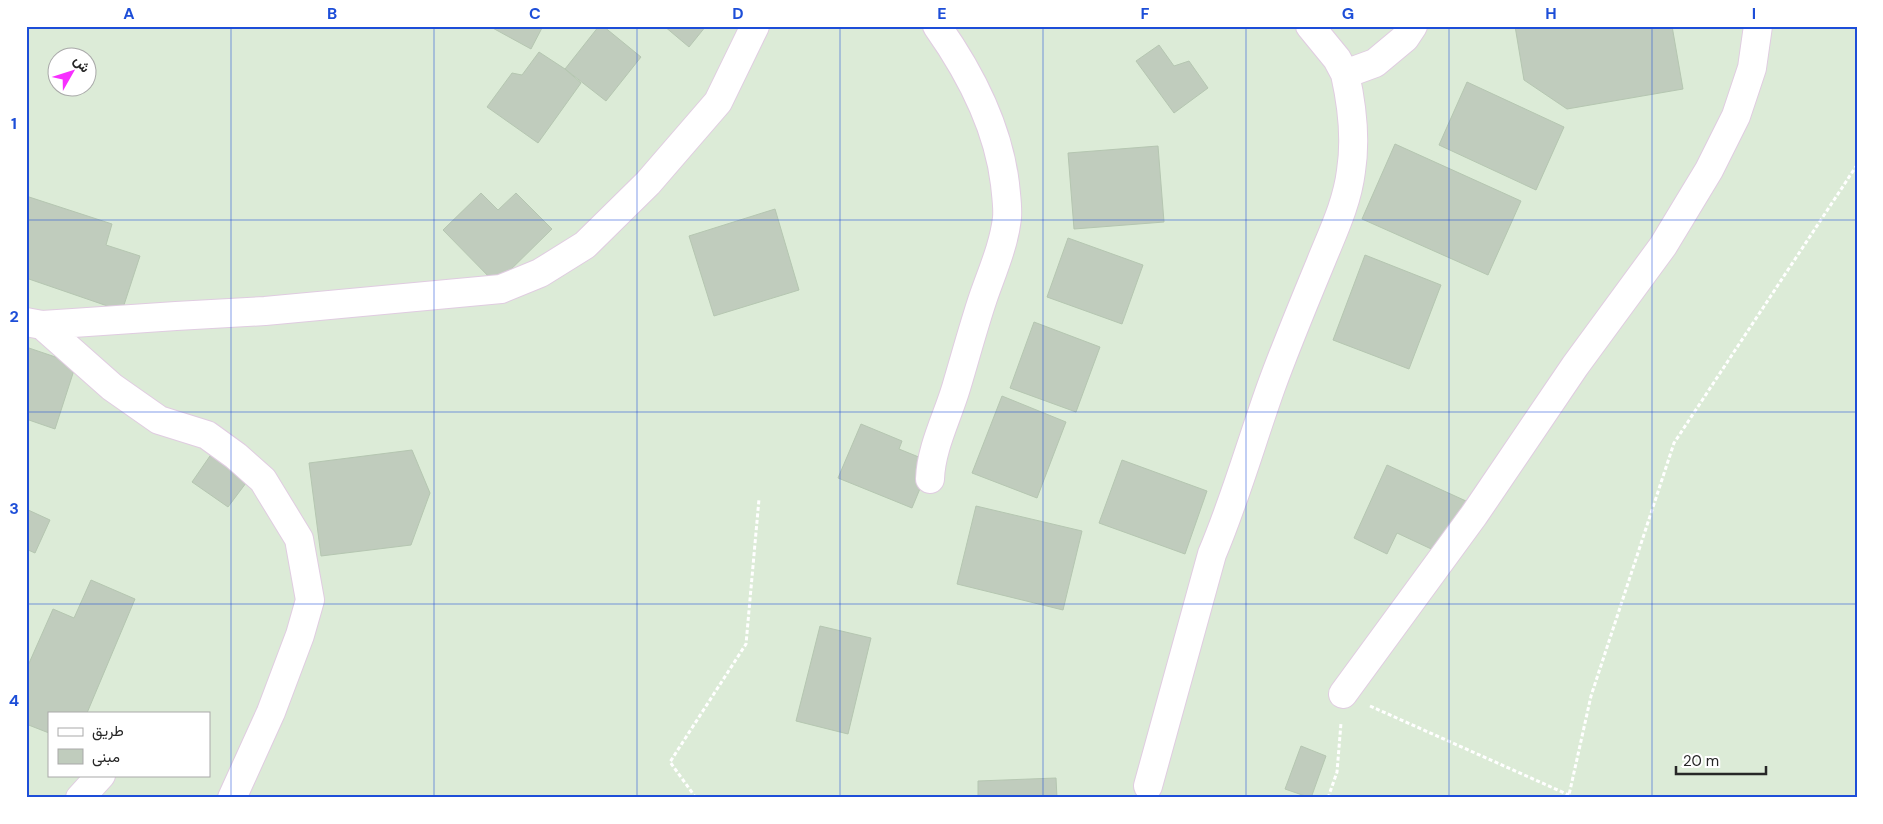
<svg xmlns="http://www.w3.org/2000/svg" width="1883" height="824" font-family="'DM Sans',Vazirmatn,sans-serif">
<rect width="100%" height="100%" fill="#dcebd7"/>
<path fill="#c0ccbd" stroke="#b5c6b1" d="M 489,26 L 543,26 L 531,49 Z
M 599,26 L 603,26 L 641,57 L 606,101 L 565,69 Z
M 664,26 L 706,26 L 689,47 Z
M 1515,26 L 1672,26 L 1683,89 L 1567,109 L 1524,80 Z
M 1159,45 L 1174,66 L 1189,61 L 1208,88 L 1174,113 L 1136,61 Z
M 539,52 L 565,69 L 581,83 L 538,143 L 487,107 L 512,73 L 522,75 Z
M 1467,82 L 1564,127 L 1536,190 L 1439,145 Z
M 1395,144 L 1521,201 L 1488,275 L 1362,219 Z
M 1158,146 L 1164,222 L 1074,229 L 1068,153 Z
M 481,193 L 498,210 L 516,193 L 552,229 L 496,284 L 443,230 Z
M 26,196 L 112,224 L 106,245 L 140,256 L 122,311 L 26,278 Z
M 775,209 L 799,290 L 714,316 L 689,236 Z
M 1068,238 L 1143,265 L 1122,324 L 1047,297 Z
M 1365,255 L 1441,285 L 1409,369 L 1333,340 Z
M 1034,322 L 1100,347 L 1076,412 L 1010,388 Z
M 26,347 L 76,364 L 55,429 L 26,419 Z
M 1002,396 L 1066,422 L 1037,498 L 972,473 Z
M 861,424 L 902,441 L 899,449 L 931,462 L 912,508 L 838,478 Z
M 412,450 L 430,493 L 411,545 L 321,556 L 309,463 Z
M 212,453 L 249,479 L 228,507 L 192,482 Z
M 1122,460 L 1207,491 L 1185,554 L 1099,523 Z
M 1387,465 L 1466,501 L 1442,554 L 1397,533 L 1387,554 L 1354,538 Z
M 976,506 L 1082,531 L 1063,610 L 957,584 Z
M 26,509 L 50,520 L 35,553 L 26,549 Z
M 91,580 L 135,599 L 87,713 L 49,713 L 49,733 L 26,724 L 26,670 L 53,609 L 74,618 Z
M 820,626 L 871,638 L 848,734 L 796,721 Z
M 1301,746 L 1326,756 L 1311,798 L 1285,789 Z
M 1056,778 L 1057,798 L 978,798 L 978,781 Z"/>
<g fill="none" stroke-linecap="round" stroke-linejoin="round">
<g stroke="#e0cce1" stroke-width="30">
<path id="minor" d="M 1310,26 L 1337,59 L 1345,74 L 1375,63 L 1405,38 L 1413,26
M 26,322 L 42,325 L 73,323 L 176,316 L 265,311 L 501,289 L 540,273 L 585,245 L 648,183 L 718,102 L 755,26
M 42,325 L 112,387 L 159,420 L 207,435 L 236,456 L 263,480 L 299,539 L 310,600 L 300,635 L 271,712 L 232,798
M 930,479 C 931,448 947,418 956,388 C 965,358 973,328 983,298 C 992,272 1004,245 1007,218 C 1008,207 1006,195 1005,184 C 998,126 971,74 937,26
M 1343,694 L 1474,515 L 1575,366 L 1663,246 L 1709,170 L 1736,116 L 1752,68 L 1758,26
M 1148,786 L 1212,554 C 1235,500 1251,443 1271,387 C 1286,346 1303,305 1320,264 C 1332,234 1347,204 1351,171 C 1356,139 1352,105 1345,74
M 80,798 L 101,775"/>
</g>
<path stroke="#fff" stroke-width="3" stroke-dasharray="4 2.5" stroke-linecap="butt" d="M 1370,706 L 1569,795
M 696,798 L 670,762 L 746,644 L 759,499
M 1328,798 L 1337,772 L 1341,723
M 1573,798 L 1569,795 L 1591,696 L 1674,443 L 1857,165"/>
<use href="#minor" stroke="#fff" stroke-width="28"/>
</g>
<path fill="none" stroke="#1d4ed8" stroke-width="1" stroke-opacity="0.55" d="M 231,26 L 231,798M 434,26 L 434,798M 637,26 L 637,798M 840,26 L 840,798M 1043,26 L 1043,798M 1246,26 L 1246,798M 1449,26 L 1449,798M 1652,26 L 1652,798M 26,220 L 1857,220M 26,412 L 1857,412M 26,604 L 1857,604"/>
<rect width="1883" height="824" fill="none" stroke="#ffffff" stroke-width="55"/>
<rect x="48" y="712" width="162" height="65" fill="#ffffff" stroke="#a9a9a9"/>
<rect x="58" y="728" width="25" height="8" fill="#ffffff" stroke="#a9a9a9"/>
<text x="92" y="736" font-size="15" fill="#272727">طريق</text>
<rect x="58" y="749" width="25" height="15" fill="#c0ccbd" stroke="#a9a9a9"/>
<text x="92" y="762" font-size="15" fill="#272727">مبنى</text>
<g transform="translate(72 72) rotate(51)"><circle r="24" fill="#ffffff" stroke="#a9a9a9"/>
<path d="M0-4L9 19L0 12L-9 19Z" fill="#f72fff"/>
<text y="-8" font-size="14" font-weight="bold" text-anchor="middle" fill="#272727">ش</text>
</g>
<path d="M1676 766v8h90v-8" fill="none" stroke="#272727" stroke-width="2.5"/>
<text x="1683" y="766" font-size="15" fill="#272727" stroke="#ffffff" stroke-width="4" paint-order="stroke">20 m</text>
<rect x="28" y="28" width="1828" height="768" fill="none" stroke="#1d4ed8" stroke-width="2"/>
<g font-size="16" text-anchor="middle" font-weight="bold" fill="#1d4ed8">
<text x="129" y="19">A</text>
<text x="332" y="19">B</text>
<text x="535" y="19">C</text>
<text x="738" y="19">D</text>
<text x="942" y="19">E</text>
<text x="1145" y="19">F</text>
<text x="1348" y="19">G</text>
<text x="1551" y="19">H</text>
<text x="1754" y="19">I</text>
<text x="14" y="129">1</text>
<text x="14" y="322">2</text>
<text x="14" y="514">3</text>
<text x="14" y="706">4</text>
</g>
</svg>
